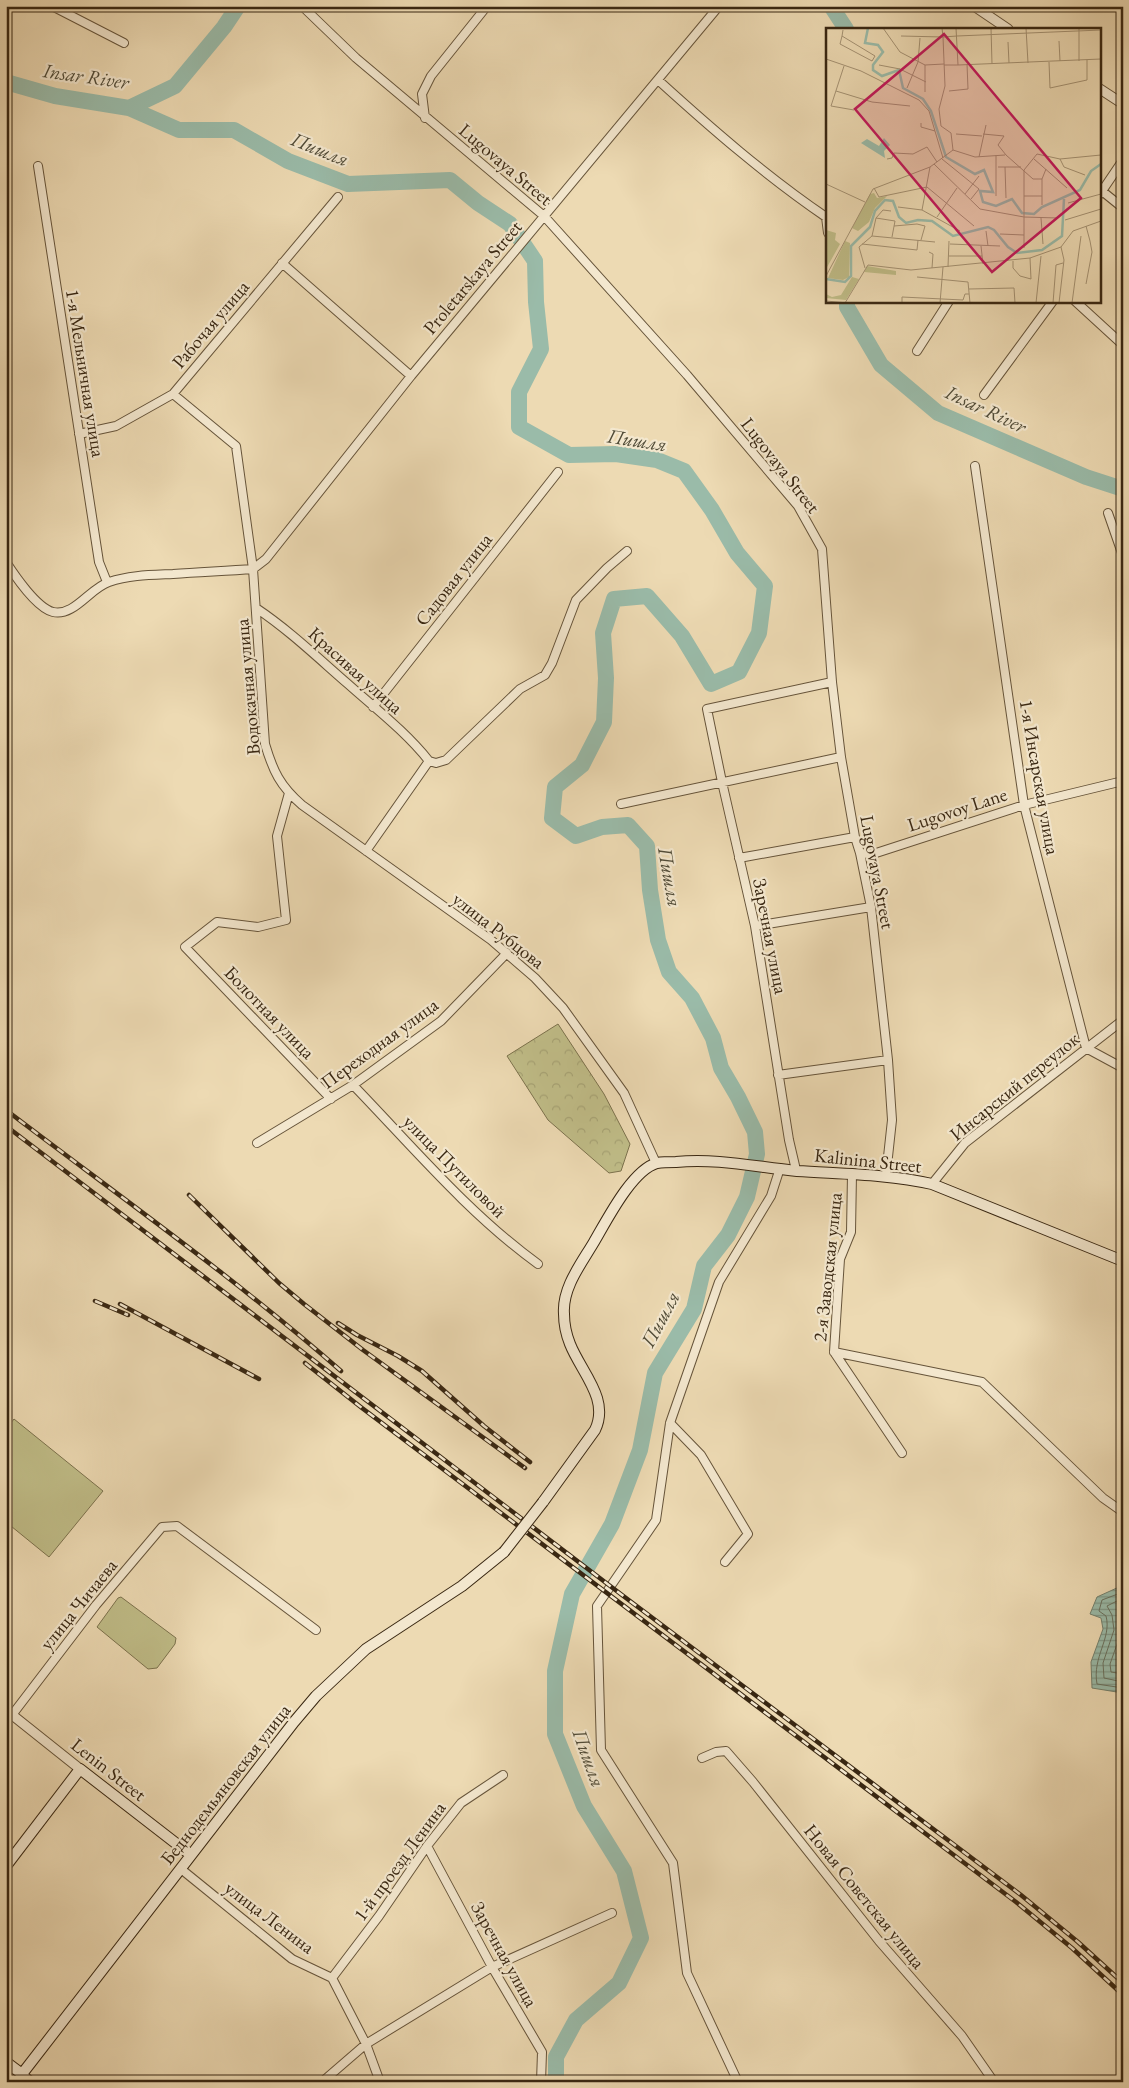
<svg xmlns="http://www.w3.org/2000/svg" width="1129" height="2088" font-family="'EB Garamond',serif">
<defs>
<pattern id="forest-crowns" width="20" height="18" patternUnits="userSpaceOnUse" patternTransform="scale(1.25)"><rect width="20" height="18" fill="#c0bd88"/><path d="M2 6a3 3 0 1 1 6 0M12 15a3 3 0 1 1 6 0" fill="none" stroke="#a6a274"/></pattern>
<pattern id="water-rules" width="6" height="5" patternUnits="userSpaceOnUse" patternTransform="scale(1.25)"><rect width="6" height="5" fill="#9abba9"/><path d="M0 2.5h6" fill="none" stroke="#7f9888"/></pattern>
</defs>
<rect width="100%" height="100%" fill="#eddab3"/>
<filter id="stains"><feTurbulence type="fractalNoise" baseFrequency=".004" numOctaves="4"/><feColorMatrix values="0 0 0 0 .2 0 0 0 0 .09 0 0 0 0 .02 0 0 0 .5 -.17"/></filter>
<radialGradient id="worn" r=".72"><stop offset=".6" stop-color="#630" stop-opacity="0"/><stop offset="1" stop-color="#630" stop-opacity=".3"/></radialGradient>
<path fill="#c0bd88" stroke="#7c724d" d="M 14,1419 L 103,1491 L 49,1557 L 6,1522 L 6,1429 Z
M 121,1597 L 176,1638 L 175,1644 L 157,1668 L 148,1669 L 97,1627 L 118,1598 Z"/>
<path fill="url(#forest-crowns)" stroke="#7c724d" d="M 558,1024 L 604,1094 L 630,1144 L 621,1171 L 609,1173 L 548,1120 L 507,1056 Z"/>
<path fill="url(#water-rules)" stroke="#73806d" d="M 1119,1587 L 1123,1587 L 1123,1693 L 1092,1688 L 1091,1662 L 1103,1629 L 1101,1618 L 1090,1614 L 1097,1597 Z"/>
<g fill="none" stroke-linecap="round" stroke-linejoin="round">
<path stroke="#6a715e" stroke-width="1" d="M 1123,1592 L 1102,1600 L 1099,1611 L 1106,1616 C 1112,1638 1092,1657 1097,1684 L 1123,1688
M 1123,1598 L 1107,1606 L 1112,1615 L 1114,1630 L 1103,1663 L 1104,1678 L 1123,1682
M 1123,1606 L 1118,1609 L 1122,1630 L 1110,1664 L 1111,1672 L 1123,1674"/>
<path stroke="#9abba9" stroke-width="16" d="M 831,6 L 846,29
M 6,82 L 55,96 L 129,108 L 175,86 L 224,27 L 238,6
M 129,108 L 179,130 L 234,130 L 288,161 L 348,184 L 450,180 L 478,203 L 510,224 L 535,261 L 536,302 L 541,349 L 519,392 L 519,427 L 569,455 L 616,454 L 657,460 L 684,471 L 712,510 L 737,553 L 765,586 L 759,633 L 739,672 L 711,684 L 682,636 L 647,596 L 614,599 L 603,633 L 606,678 L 604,722 L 582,765 L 555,787 L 552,818 L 576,836 L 602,827 L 628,825 L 647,846 L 650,890 L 658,940 L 669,972 L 692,998 L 713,1038 L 721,1068 L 738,1097 L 755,1132 L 757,1154 L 747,1197 L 728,1235 L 704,1266 L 694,1309 L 655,1373 L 640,1450 L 612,1524 L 572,1594 L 555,1671 L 555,1734 L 584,1806 L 624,1871 L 641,1938 L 619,1983 L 576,2020 L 556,2057 L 556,2082
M 847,301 L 847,307 L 881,365 L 938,413 L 1086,477 L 1123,489"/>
<g stroke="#66543a" stroke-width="10">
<path id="minor" d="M 52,6 L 124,43
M 302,6 L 356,58 L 544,216 L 687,375 L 798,506 L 822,549 L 832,682 L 841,757 L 855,837 L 860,853 L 871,907 L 888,1060 L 892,1120 L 886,1175
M 658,80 C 712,129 766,176 826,217 L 828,233
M 425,118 L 422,94 L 431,76 L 487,6
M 38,166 L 99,562 L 107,582
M 1102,191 L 1123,208
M 1100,194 L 1123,160
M 282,263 L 411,376
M 1075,301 L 1123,345
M 917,351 L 949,301
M 173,394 L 236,446 L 253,569 L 265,744 C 273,771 280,786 302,805 L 491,940 L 535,978 L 563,1008 L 624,1093 L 656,1163
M 984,395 L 1053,301
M 79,434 L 116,426 L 173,394 L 338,197
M 975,466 L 1024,805 L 1086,1048 L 1123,1068
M 1108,513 L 1123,556
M 6,562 C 15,576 37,608 53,612 C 74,617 90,588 109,582 C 130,575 151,575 173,574 C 200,572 226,571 253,569
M 253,569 L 266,559 L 411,376 L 719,6
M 256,608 C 289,630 318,658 348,684 C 376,709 406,732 429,761
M 373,707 L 558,472
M 429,761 L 436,763 L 446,760 L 520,689 L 545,675 L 552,663 L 576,600 L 607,568 L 627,551
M 289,793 L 277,836 L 286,920 L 258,927 L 217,922 L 185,947 L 331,1099
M 621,804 L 841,757
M 366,851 L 429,761
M 860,853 L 873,854 L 1024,805 L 1123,781
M 739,858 L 855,837
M 755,926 L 871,907
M 778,1075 L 888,1060
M 353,1085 C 412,1146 469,1214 538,1264
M 257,1143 L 353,1085 L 441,1021 L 507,953
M 796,1170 L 789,1140 L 755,926 L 722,782 L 707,709 L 832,682
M 852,1174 L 851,1232 L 840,1259 L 834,1352 L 982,1382 L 1103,1498 L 1120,1510 L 1123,1509
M 932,1184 L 965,1143 L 1123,1020
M 834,1352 L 902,1453
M 670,1423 L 701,1455 L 748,1534 L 725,1562
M 12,1715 L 96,1605 L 162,1527 L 177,1526 L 316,1630
M 702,1758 L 716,1752 L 726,1751 L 753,1782 L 879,1941 L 962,2036 L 994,2082
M 427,1846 L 492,1967 L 542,2052 L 541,2082
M 181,1869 L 292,1959 L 332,1978 L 366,2044 L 380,2082
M 332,1978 L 379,1916 L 427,1846 L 461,1803 L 503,1775
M 17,2082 L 22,2074 L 32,2082
M 322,2082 L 366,2044 L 492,1967 L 612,1913
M 738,2082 L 687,1973 L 673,1863 L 601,1750 L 597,1606 L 656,1520 L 670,1423 L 719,1282 L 771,1196 L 780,1168"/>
</g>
<g stroke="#66543a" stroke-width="11">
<path id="tertiary" d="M 974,6 L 1008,29
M 1100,89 L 1123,104
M 6,1710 L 80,1769"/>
</g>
<g stroke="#392712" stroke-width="12">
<path id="secondary" d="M 543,1502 L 595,1430 C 610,1399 581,1372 570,1344 C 566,1334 564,1324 564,1314 C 562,1288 581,1264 594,1242 C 607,1220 632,1170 657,1163 C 663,1162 670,1162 676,1162 C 717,1158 756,1167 797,1171 C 842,1174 888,1174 932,1184 L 1123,1261
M 6,1866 L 80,1769 L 191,1855
M 6,2062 L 22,2074 L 294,1722 L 316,1696 L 366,1649 L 462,1586 L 504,1552"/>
</g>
<use href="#minor" stroke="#f3e7ce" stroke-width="8"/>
<use href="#tertiary" stroke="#f3e7ce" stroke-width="9"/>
<use href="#secondary" stroke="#f3e7ce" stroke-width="10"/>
<g stroke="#392712" stroke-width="4.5">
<path id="rail" d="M 6,1110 C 119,1196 235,1278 341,1371
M 6,1126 L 622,1595 L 1021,1895 L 1078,1942 L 1123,1983
M 189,1195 L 279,1283 L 304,1304 L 363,1350 L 525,1468
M 95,1301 L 128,1315
M 120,1304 L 259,1379
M 338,1323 L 357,1335 L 398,1356 L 422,1371 L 484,1426 L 530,1462
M 305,1363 L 362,1408 L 1016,1902 L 1072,1948 L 1123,1995"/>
</g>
<use href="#rail" stroke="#f3e7ce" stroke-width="2.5" stroke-dasharray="8" stroke-linecap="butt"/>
<g stroke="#392712" stroke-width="12" stroke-linecap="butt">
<path id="secondary-bridge" d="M 504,1552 L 543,1502"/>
</g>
<use href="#secondary-bridge" stroke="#f3e7ce" stroke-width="10"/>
</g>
<g text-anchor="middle" stroke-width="4.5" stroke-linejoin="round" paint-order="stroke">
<g font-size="19" fill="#392712" stroke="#f3e7ce">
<text transform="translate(506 164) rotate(40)" y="7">Lugovaya Street</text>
<text transform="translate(472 277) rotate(-50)" y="7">Proletarskaya Street</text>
<text transform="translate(210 324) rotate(-50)" y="7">Рабочая улица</text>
<text transform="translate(86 373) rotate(81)" y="7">1-я Мельничная улица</text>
<text transform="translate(781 465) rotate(52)" y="7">Lugovaya Street</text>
<text transform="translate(453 579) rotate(-52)" y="7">Садовая улица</text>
<text transform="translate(356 670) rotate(42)" y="7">Красивая улица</text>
<text transform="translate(247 687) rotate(-95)" y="7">Водокачная улица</text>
<text transform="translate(1040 777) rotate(80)" y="7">1-я Инсарская улица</text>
<text transform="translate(957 809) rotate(-18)" y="7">Lugovoy Lane</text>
<text transform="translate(878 872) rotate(79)" y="7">Lugovaya Street</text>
<text transform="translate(499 930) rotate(38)" y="7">улица Рубцова</text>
<text transform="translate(771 936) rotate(79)" y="7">Заречная улица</text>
<text transform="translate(270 1012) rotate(46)" y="7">Болотная улица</text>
<text transform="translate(379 1043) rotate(-36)" y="7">Переходная улица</text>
<text transform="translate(1014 1086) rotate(-39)" y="7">Инсарский переулок</text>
<text transform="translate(868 1160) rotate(6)" y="7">Kalinina Street</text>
<text transform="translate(455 1166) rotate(45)" y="7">улица Путиловой</text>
<text transform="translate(827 1267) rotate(-84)" y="7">2-я Заводская улица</text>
<text transform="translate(78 1604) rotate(-51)" y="7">улица Чичаева</text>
<text transform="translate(109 1769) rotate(38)" y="7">Lenin Street</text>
<text transform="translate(225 1784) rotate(-52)" y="7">Беднодемьяновская улица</text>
<text transform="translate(399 1861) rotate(-54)" y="7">1-й проезд Ленина</text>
<text transform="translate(865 1896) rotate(51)" y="7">Новая Советская улица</text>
<text transform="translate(270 1917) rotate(37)" y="7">улица Ленина</text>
<text transform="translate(505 1954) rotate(61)" y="7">Заречная улица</text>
</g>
<g font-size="20" font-style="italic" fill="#514c38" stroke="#f3e7ce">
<text transform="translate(86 76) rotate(8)" y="7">Insar River</text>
<text transform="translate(320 149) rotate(22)" y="7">Пишля</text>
<text transform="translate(986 409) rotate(25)" y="7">Insar River</text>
<text transform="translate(637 440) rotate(9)" y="7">Пишля</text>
<text transform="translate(670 877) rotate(80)" y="7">Пишля</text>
<text transform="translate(660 1319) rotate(-62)" y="7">Пишля</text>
<text transform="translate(589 1758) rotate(70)" y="7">Пишля</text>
</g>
</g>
<g transform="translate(826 28)">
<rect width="275" height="275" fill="#eddab3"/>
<path d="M 48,165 L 51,170 L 61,168 L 49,180 L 43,194 L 32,203 L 26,200 L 44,166 ZM 0,202 L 10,205 L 9,212 L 14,216 L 0,241 ZM 19,213 L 24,215 L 23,249 L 17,252 L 2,250 ZM 41,238 L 70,243 L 70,247 L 38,244 ZM 26,249 L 33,251 L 20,272 L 0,270 L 0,266 L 6,269 L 15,267 Z" fill="#c0bd88"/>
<path d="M 58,110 L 64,117 L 58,123 L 59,130 L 35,115 L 41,111 L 53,118 Z" fill="#9abba9"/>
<path fill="none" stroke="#9abba9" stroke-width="2.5" d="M 42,0 L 39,15 L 52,17 L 57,24 L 47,37 L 47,42 L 56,48 L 73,42 L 77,60 L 97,71 L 105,83 L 120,129 L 149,146 L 158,142 L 167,164 L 154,163 L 157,174 L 170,178 L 186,171 L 196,185 L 208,186 L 216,179 L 254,162 L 265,143 L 275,136M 0,251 L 19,254 L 25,248 L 25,218 L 44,199 L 49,183 L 59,172 L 67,173 L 73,189 L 80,195 L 92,192 L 106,193 L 127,208 L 162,199 L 168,202 L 182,219 L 191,225 L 216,222 L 236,208 L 238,171"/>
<path fill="none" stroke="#a59273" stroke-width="1" d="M 57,0 L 74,24 L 99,37 L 118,36M 165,0 L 166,36M 200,0 L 202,35M 253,0 L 253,33M 16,8 L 14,16 L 46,33 L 49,28 L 16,8 L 17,2M 75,8 L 117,9 L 116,0M 131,8 L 275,2M 233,13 L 234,33M 182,14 L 183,35M 0,31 L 35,43 L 93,72 L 103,83 L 117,130M 223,34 L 224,60 L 261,52 L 261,32M 53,37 L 74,41 L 100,54M 118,37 L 132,37 L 130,0M 132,37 L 275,31M 18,38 L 5,78 L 28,82M 81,60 L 92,34 L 94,10M 10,63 L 46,74 L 84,78M 123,63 L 142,61 L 141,36M 99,64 L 99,37M 95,95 L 95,99 L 109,103M 130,106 L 156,108M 157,106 L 178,108 L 172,117 L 180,127 L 207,151 L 216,151M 127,122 L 149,129 L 179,127M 153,129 L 160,97M 61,131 L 66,130 L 68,125 L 87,126 L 101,119 L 111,134M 116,131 L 153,161 L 145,171M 208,131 L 241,160M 234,131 L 238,139 L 259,147M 108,136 L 154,181 L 198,189 L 232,190M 172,139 L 195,139M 179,139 L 180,170M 198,142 L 211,126 L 234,131 L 275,127M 198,142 L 198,220M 0,156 L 39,174M 48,160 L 53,169 L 101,159 L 148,198M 139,166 L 153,148M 170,168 L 170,127M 198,168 L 216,168M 242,175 L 275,166M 216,177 L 216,151 L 220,141M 72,179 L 96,182 L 134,203M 96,182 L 104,139M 111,189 L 131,160M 50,190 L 69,193 L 66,209M 50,190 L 57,182 L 65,183M 215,190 L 217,216M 239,192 L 275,181M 68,198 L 91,196 L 99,198 L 95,212M 260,198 L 264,213M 160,203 L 162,218M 174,206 L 198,207M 46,208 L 109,214M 36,216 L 91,222 L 92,212M 124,216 L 174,218M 155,218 L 157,236M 103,224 L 107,226 L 106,240M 123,228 L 156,228M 187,233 L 187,240 L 194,248 L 205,251 L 204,230M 122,239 L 123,213M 39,240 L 33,219 L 46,208 L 50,190M 0,248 L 47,161 L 104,139 L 127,122 L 125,105 L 115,98 L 113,81 L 119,58 L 117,9 L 131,8M 91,249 L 142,254 L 144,275M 260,256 L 266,224 L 264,213M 143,261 L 188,260 L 189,275M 0,273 L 22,275M 19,275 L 42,237 L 85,242 L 204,230 L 235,219 L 247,203 L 275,193M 76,275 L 76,269 L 137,272 L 139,266 L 143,266M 114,275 L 117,239M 210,275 L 215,228M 227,275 L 230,237 L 237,235M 233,275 L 238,232 L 235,219M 246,275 L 255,208"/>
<path fill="#c2185b" fill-opacity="0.15" stroke="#c2185b" stroke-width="2.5" d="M 118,6 L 255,170 L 166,244 L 29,81 Z"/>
<rect width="275" height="275" fill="none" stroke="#392712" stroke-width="2.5"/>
</g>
<rect width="1129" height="2088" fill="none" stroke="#eddab3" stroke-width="25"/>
<rect x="8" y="8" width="1114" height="2073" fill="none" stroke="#392712" stroke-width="2.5"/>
<rect x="12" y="12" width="1104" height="2063" fill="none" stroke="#392712"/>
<rect width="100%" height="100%" filter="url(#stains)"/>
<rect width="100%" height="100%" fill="url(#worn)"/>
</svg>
